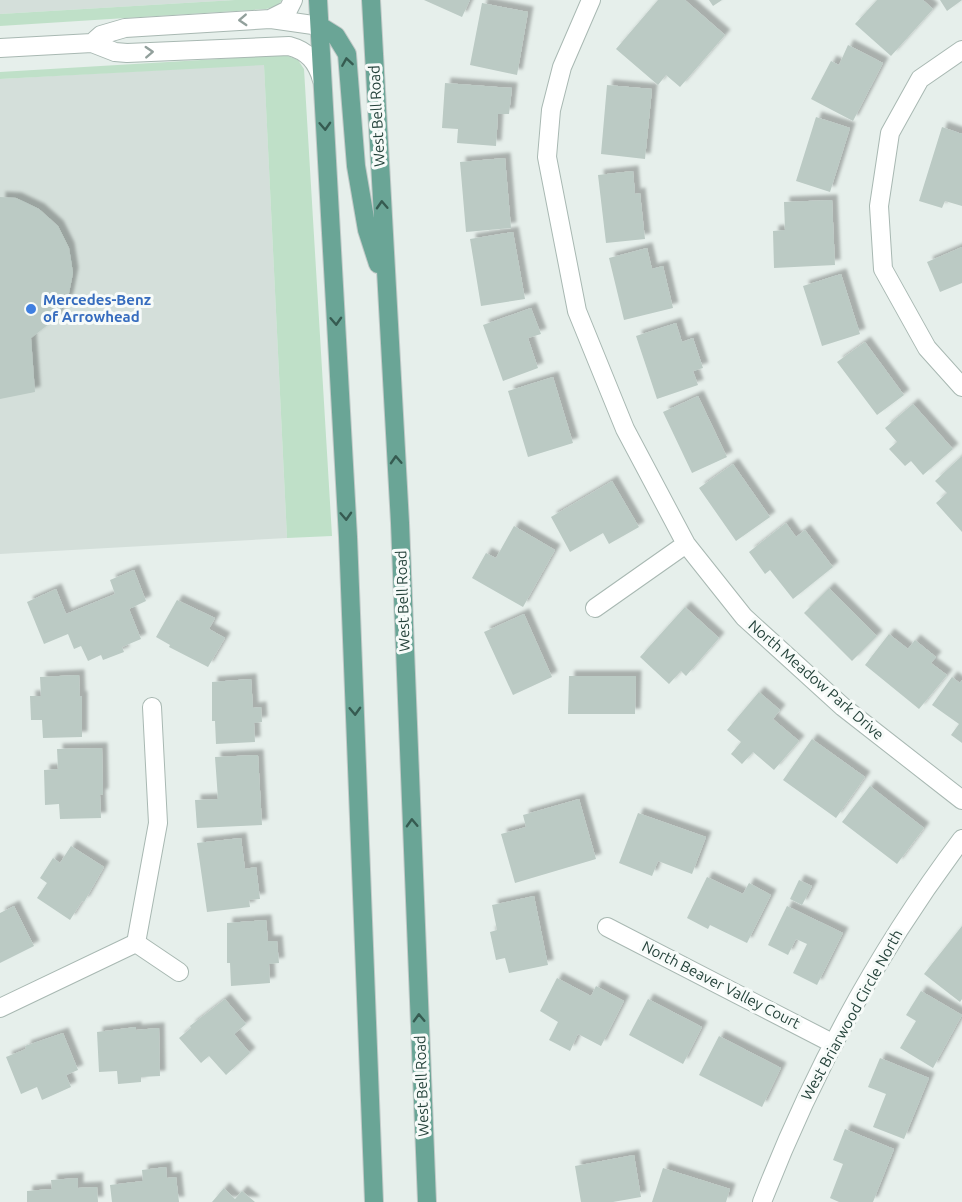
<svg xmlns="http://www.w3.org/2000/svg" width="962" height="1202" font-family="Ubuntu,sans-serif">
<defs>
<filter id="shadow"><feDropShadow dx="5.5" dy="-5.5" stdDeviation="1.5" flood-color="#0004"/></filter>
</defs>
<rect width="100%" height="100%" fill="#e6efeb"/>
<path fill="#d4dfda" d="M 0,0 L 235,0 L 0,14 Z
M 264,64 L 287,538 L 0,554 L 0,79 Z"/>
<path fill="#bfe0c8" d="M 235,0 L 282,0 L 277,6 L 266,9 L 0,26 L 0,14 Z
M 285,55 L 298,60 L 304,69 L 332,536 L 287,538 L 264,65 L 0,79 L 0,72 Z"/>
<path fill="#bbcac4" filter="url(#shadow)" d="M 424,0 L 470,0 L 462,17 Z
M 658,0 L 685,0 L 725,35 L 680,87 L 666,75 L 658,85 L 616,49 Z
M 709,0 L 722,0 L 713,6 Z
M 877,0 L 923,0 L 933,9 L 891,56 L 855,24 Z
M 940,0 L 962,0 L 947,11 Z
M 482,3 L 528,12 L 517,75 L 470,65 Z
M 848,45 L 883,63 L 853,121 L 811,99 L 831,61 L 839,65 Z
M 445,83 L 512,88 L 509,114 L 498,114 L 496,146 L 457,143 L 458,129 L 442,128 Z
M 607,85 L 652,89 L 645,159 L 601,154 Z
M 816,117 L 850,128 L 830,192 L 796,181 Z
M 942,127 L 962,134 L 962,206 L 945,201 L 942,208 L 919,201 Z
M 505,158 L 511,228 L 466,232 L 460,162 Z
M 633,171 L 635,194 L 640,193 L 645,239 L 606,243 L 598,175 Z
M 0,197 L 16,198 L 39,209 L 58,226 L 69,248 L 73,273 L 68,298 L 55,319 L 31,338 L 35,392 L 0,399 Z
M 832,200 L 835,265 L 774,268 L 773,231 L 785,230 L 784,202 Z
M 513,232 L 525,299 L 481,306 L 470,239 Z
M 962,247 L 962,283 L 940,292 L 927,262 Z
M 647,248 L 652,269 L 663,266 L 673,308 L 624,320 L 609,258 Z
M 841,274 L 860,334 L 822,346 L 803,286 Z
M 531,308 L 541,334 L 528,338 L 538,368 L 503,381 L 483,325 Z
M 676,323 L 682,342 L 693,338 L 703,368 L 693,371 L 698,385 L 657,399 L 636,336 Z
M 865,342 L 904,395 L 877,415 L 837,362 Z
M 553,377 L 573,443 L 528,457 L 508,391 Z
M 698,396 L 727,457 L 692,473 L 663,412 Z
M 913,404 L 953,449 L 923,475 L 911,461 L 905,466 L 889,449 L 897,442 L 885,428 Z
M 962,456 L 962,532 L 936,503 L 947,493 L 935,481 Z
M 733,464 L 770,517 L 736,541 L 699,488 Z
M 612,481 L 639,527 L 609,544 L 603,533 L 570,552 L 551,517 Z
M 786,523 L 796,537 L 805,530 L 833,567 L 793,599 L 770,570 L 765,574 L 749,552 Z
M 514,526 L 555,550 L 523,607 L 472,578 L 486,553 L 496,558 Z
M 134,570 L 146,601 L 129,609 L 141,639 L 122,647 L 124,652 L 103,660 L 101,655 L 88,661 L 81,646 L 74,649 L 68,634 L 44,644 L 27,602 L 56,589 L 66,614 L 115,594 L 110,580 Z
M 829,588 L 877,636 L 852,661 L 804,613 Z
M 177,600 L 215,618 L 209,629 L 225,638 L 208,667 L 169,647 L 170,645 L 156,637 Z
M 685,607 L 719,638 L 686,676 L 681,671 L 669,684 L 640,657 Z
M 524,614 L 552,677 L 513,695 L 484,632 Z
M 889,634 L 908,649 L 915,640 L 936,657 L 931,663 L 947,675 L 919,709 L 865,665 Z
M 79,675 L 80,697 L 82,696 L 82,737 L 43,738 L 42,720 L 31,720 L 30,696 L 41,696 L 40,677 Z
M 569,676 L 636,676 L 635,714 L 568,714 Z
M 952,677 L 960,683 L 962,680 L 962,743 L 951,735 L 959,724 L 932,705 Z
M 251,679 L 253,708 L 261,707 L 262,722 L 254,723 L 255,742 L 216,744 L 215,721 L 212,721 L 212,682 Z
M 759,692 L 780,710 L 773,719 L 799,741 L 774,770 L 753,752 L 742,764 L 731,754 L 741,742 L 727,730 Z
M 812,739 L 865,777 L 836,818 L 783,780 Z
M 102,748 L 103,794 L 100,795 L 101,818 L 60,819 L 59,804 L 45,805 L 44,770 L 58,769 L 57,749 Z
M 258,755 L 262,825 L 197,828 L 195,800 L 218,799 L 215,757 Z
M 870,786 L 924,828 L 897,864 L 842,822 Z
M 579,799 L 596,859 L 515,883 L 501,834 L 526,827 L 523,815 Z
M 638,813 L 706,837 L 692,874 L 658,861 L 652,876 L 619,863 Z
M 241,838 L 245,869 L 256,867 L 260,899 L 249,900 L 250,907 L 207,912 L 197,843 Z
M 71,846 L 104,867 L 84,902 L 82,901 L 70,920 L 37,898 L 47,883 L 40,878 L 53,858 L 60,863 Z
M 707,877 L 743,894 L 749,883 L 771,895 L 747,943 L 710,925 L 708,929 L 687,918 Z
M 799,880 L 812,886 L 802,905 L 790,899 Z
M 534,896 L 548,965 L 509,973 L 505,958 L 496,960 L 490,932 L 497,930 L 492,905 Z
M 14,906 L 34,946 L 0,963 L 0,913 Z
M 787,906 L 843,933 L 817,985 L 793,973 L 807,944 L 796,939 L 788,955 L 768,945 Z
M 266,920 L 268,941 L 277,941 L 279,963 L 269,964 L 270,983 L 231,986 L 230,963 L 227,963 L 227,923 Z
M 962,926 L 962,999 L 960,1002 L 924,974 Z
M 557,978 L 591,996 L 596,986 L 624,1001 L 601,1046 L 578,1034 L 570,1051 L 549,1040 L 558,1022 L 540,1011 Z
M 921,991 L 962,1015 L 933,1068 L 900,1048 L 916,1021 L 906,1015 Z
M 225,999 L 246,1024 L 234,1034 L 250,1053 L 226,1075 L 209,1056 L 201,1063 L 179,1038 L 191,1028 L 190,1026 Z
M 648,999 L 702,1027 L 683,1064 L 629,1035 Z
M 136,1027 L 136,1030 L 159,1028 L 160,1076 L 141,1077 L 141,1082 L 118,1084 L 117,1071 L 99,1072 L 97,1032 Z
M 63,1033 L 78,1070 L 66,1075 L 71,1087 L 42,1100 L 37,1087 L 21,1094 L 6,1057 L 26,1049 L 25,1046 Z
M 719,1036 L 781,1068 L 762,1107 L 699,1075 Z
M 880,1058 L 929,1078 L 904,1139 L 873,1127 L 886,1094 L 868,1087 Z
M 845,1129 L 894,1149 L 873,1202 L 839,1202 L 830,1198 L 843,1164 L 833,1160 Z
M 634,1155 L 641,1197 L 613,1202 L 581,1202 L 575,1166 Z
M 166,1167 L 167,1178 L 176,1177 L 179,1202 L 112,1202 L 110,1185 L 143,1181 L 142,1170 Z
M 663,1168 L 730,1189 L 726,1202 L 652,1202 Z
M 78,1178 L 78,1188 L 97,1187 L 98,1202 L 27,1202 L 27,1191 L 52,1189 L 51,1180 Z
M 224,1188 L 235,1199 L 242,1191 L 255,1202 L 212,1202 Z"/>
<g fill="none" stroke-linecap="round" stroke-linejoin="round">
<g stroke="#a8b8b2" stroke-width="20">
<path id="street" d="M 591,0 L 562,67 L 551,110 L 547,157 L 577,311 L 625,429 L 686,544 L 744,617 L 843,707 L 962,800
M 271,19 L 320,26
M 92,43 L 101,35 L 125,28 L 270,19 L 288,10 L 293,0
M 0,48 L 92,43 L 115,52 L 127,53 L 289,46 C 308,51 317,62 322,80
M 962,50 L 920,79 L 890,133 L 879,206 L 883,269 L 927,348 L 962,387
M 595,608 L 686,544
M 607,927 L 834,1044
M 136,943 L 179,972
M 0,1008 L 136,943 L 158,823 L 152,707
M 762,1202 C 812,1073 879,949 962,839"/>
</g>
<g stroke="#c2cac8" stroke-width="20">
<path id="primary" d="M 318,0 L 348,537 L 374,1202
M 371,0 L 400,523 L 427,1202
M 320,26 L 336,36 L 347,54 L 356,166 L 367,230 L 378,264"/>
</g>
<use href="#street" stroke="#fff" stroke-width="18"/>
<use href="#primary" stroke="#6aa596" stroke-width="18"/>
</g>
<defs><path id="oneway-chevron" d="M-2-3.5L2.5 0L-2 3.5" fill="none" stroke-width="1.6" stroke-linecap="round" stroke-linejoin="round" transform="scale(1.5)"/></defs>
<g stroke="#92a09c">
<use href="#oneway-chevron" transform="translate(243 20) rotate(177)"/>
<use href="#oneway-chevron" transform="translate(149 52) rotate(-3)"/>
</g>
<g stroke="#365b51">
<use href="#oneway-chevron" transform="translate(347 62) rotate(-99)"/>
<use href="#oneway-chevron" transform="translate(325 126) rotate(87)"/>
<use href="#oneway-chevron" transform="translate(382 205) rotate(-93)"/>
<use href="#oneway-chevron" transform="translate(336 321) rotate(87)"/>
<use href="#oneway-chevron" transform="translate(396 460) rotate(-93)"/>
<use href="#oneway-chevron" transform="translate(346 516) rotate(87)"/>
<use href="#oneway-chevron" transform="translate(355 711) rotate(88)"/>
<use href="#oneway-chevron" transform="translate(412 823) rotate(-92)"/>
<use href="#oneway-chevron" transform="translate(419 1018) rotate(-92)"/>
</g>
<circle fill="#3f7fe0" stroke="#f7fbf9" stroke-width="2" cx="31" cy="309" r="6"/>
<g text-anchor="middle" stroke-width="6" stroke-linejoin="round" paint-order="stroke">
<g font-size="15" fill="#24423a" stroke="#f7fbf9">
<text transform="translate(377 116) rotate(-93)" y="5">West Bell Road</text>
<text transform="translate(403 601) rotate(-92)" y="5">West Bell Road</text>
<text transform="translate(816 680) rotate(41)" y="5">North Meadow Park Drive</text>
<text transform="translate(721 985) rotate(27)" y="5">North Beaver Valley Court</text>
<text transform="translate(852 1015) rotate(-61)" y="5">West Briarwood Circle North</text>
<text transform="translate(422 1086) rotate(-92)" y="5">West Bell Road</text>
</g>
<g font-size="15" font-weight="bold" fill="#366cbe" stroke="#f7fbf9" text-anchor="start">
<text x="43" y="305">Mercedes-Benz<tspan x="43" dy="17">of Arrowhead</tspan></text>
</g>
</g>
</svg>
